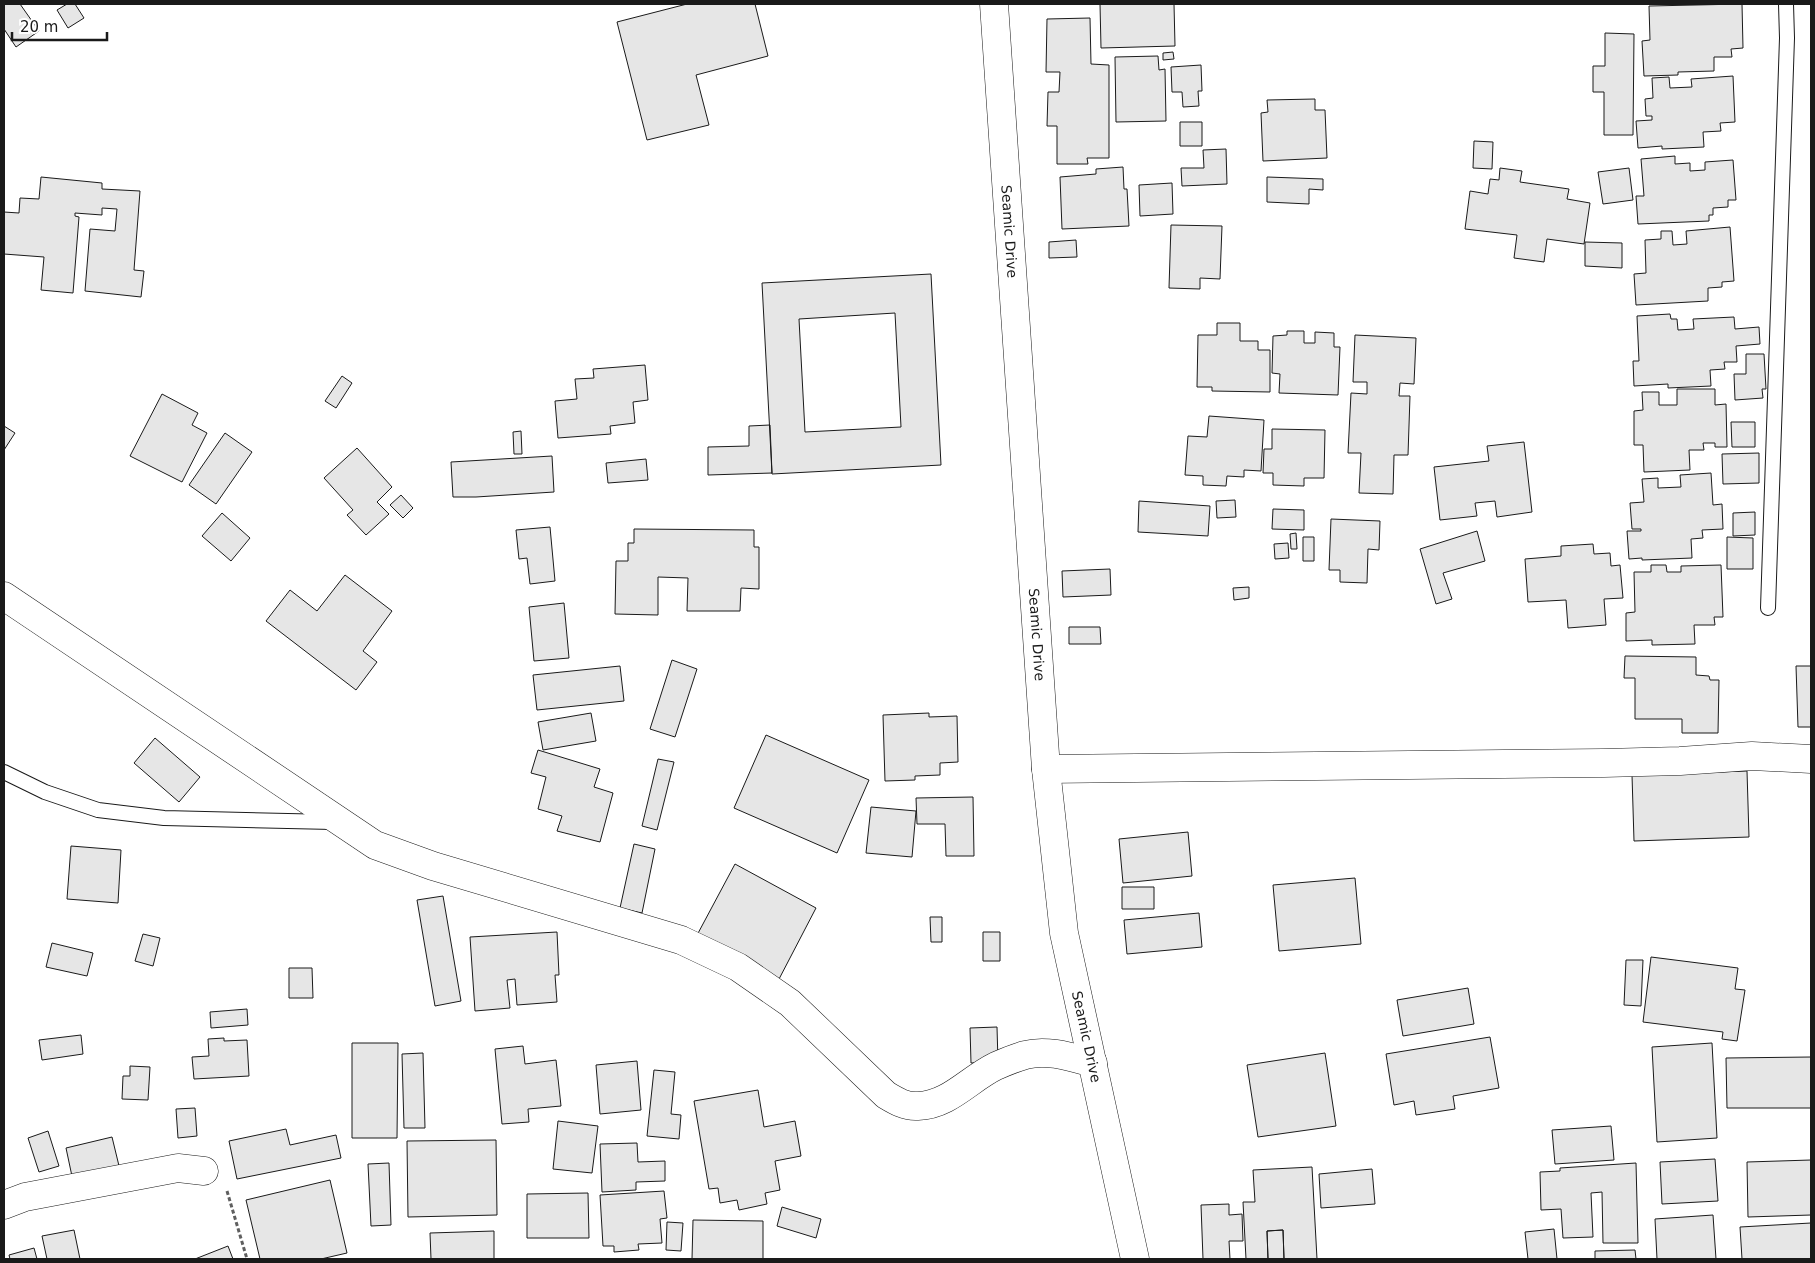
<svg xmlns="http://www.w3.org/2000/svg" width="1815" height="1263" font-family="'DejaVu Sans',sans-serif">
<rect width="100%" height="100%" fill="#fff"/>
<path fill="#e6e6e6" stroke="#1a1a1a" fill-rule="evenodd" d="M 4,4 L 20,4 L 39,31 L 16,47 L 4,29 Z
M 67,4 L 75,4 L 84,18 L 68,28 L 57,10 Z
M 687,4 L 755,4 L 768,56 L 696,75 L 709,125 L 647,140 L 617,22 Z
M 1100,4 L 1174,4 L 1175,46 L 1101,48 Z
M 1742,4 L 1743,48 L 1731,49 L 1732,57 L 1714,57 L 1714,71 L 1678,72 L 1678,75 L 1644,76 L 1642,41 L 1650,40 L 1649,6 Z
M 1090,18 L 1091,64 L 1109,65 L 1109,158 L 1087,158 L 1088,164 L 1057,164 L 1057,126 L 1047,126 L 1048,92 L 1059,92 L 1060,72 L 1046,72 L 1047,19 Z
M 1605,33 L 1634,34 L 1633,135 L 1604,135 L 1604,92 L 1593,92 L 1593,66 L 1605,66 Z
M 1173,52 L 1174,59 L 1163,60 L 1163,53 Z
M 1158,56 L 1159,70 L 1165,69 L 1166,121 L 1116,122 L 1115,57 Z
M 1201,65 L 1202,91 L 1198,91 L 1199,106 L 1183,107 L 1182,92 L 1172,92 L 1171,67 Z
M 1733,76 L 1735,122 L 1720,123 L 1721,131 L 1703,132 L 1704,147 L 1662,149 L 1662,146 L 1638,148 L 1636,121 L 1652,120 L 1652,116 L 1646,116 L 1645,99 L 1653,98 L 1652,78 L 1669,77 L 1670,88 L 1692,87 L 1691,79 Z
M 1315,99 L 1315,110 L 1325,110 L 1327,158 L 1263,161 L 1261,113 L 1268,112 L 1267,100 Z
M 1180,122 L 1202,122 L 1202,146 L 1180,146 Z
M 1474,141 L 1493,142 L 1492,169 L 1473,168 Z
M 1226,149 L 1227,184 L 1182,186 L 1181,168 L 1204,168 L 1203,150 Z
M 1675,156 L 1675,164 L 1690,163 L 1690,171 L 1705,170 L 1705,162 L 1733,160 L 1736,200 L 1728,200 L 1728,207 L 1713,208 L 1713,215 L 1709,215 L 1709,221 L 1638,224 L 1636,196 L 1644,196 L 1641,159 Z
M 1123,167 L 1124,189 L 1127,189 L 1129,226 L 1062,229 L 1060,177 L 1096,174 L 1096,169 Z
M 1500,168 L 1522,171 L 1520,182 L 1569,189 L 1567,199 L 1590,203 L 1584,244 L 1547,239 L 1544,262 L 1514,258 L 1517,235 L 1465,229 L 1470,191 L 1488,194 L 1490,179 L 1499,180 Z
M 1629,168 L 1633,200 L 1603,204 L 1598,172 Z
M 41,177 L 102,183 L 102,189 L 140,191 L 134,270 L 144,271 L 141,297 L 85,291 L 90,229 L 115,231 L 117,209 L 102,208 L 102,215 L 75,213 L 75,216 L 79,217 L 73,293 L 41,290 L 44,257 L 4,254 L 4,212 L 19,213 L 20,198 L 39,199 Z
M 1267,177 L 1323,179 L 1323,190 L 1309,189 L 1309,204 L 1267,202 Z
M 1172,183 L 1173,214 L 1140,216 L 1139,185 Z
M 1171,225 L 1222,226 L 1220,279 L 1200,278 L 1200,289 L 1169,288 Z
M 1730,227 L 1734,281 L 1722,282 L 1722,287 L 1708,288 L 1708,301 L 1636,305 L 1634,274 L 1646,273 L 1645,240 L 1661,239 L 1661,231 L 1672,231 L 1673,245 L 1687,244 L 1686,231 Z
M 1076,240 L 1077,257 L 1049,258 L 1049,242 Z
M 1585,242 L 1622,243 L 1622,268 L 1585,266 Z
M 931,274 L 941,465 L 772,474 L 762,283 ZM 895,313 L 901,427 L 805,432 L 799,319 Z
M 1670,314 L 1671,319 L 1677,319 L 1678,330 L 1694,329 L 1693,319 L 1734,317 L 1735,329 L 1759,327 L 1760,344 L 1736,346 L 1737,362 L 1724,362 L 1725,369 L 1710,370 L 1711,386 L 1668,388 L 1668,384 L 1634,386 L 1633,361 L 1639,361 L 1637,316 Z
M 1217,323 L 1240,323 L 1240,341 L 1258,341 L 1258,350 L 1270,350 L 1270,392 L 1212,391 L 1212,387 L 1197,387 L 1198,335 L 1217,335 Z
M 1287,331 L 1304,331 L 1304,343 L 1315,343 L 1315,332 L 1334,333 L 1334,347 L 1340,347 L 1338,395 L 1279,393 L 1280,374 L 1272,373 L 1273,336 L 1287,335 Z
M 1355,335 L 1416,338 L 1414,384 L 1400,383 L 1399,396 L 1410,396 L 1408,455 L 1394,455 L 1393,494 L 1359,493 L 1361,453 L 1348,453 L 1351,393 L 1367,394 L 1367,382 L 1353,382 Z
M 1746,354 L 1764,354 L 1766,389 L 1762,389 L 1763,398 L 1735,400 L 1734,374 L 1746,374 Z
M 645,365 L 648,400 L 633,402 L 635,423 L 610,426 L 611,434 L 558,438 L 555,401 L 577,399 L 575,379 L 594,378 L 593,369 Z
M 342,376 L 352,383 L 336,408 L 325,401 Z
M 1677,389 L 1715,389 L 1715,405 L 1726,404 L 1727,447 L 1715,447 L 1715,443 L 1703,443 L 1704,450 L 1689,450 L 1690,470 L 1644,472 L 1643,445 L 1634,445 L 1634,411 L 1643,410 L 1642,392 L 1659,392 L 1659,405 L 1677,405 Z
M 162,394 L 198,413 L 192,425 L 207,433 L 182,482 L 130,456 Z
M 1209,416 L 1264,420 L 1261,471 L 1244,470 L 1244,477 L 1227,476 L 1226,486 L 1203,485 L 1203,476 L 1185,475 L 1188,436 L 1207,437 Z
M 1731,422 L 1755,422 L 1755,447 L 1732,447 Z
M 770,425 L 772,473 L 708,475 L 708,447 L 749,446 L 749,426 Z
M 4,426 L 15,433 L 4,450 Z
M 1272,429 L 1325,430 L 1324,478 L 1304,478 L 1304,486 L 1273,485 L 1273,473 L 1263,473 L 1264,449 L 1272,449 Z
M 521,431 L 522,454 L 514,454 L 513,432 Z
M 225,433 L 252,452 L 216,504 L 189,485 Z
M 1524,442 L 1532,512 L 1497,517 L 1495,501 L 1475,503 L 1477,516 L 1440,520 L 1434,467 L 1489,461 L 1487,446 Z
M 357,448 L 392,487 L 377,502 L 389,514 L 366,535 L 347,515 L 353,510 L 324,478 Z
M 1759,453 L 1759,483 L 1723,484 L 1722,454 Z
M 552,456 L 554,492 L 476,497 L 453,497 L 451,462 Z
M 646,459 L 648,480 L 608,483 L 606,463 Z
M 1711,473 L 1713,505 L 1722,504 L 1723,529 L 1702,530 L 1703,538 L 1691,539 L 1692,558 L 1642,560 L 1642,558 L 1629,559 L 1627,531 L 1641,531 L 1641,529 L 1632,529 L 1630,503 L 1644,502 L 1642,479 L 1658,478 L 1658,488 L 1681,487 L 1680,475 Z
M 401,495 L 413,508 L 403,518 L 390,505 Z
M 1235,500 L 1236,517 L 1217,518 L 1216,501 Z
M 1139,501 L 1210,506 L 1208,536 L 1138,532 Z
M 1273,509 L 1304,510 L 1304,530 L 1272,529 Z
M 1755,512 L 1755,535 L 1733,536 L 1733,513 Z
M 222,513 L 250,538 L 231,561 L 202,536 Z
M 1331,519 L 1380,521 L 1379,550 L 1368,549 L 1367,583 L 1340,582 L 1340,570 L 1329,570 Z
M 550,527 L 555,581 L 530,584 L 527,558 L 519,559 L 516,530 Z
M 634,529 L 754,530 L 754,547 L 759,547 L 759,589 L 741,588 L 740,611 L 687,611 L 688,578 L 658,577 L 658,615 L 615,614 L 616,561 L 628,561 L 628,543 L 634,543 Z
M 1477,531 L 1485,561 L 1443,573 L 1452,599 L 1436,604 L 1420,549 Z
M 1296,533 L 1297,549 L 1291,549 L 1290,534 Z
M 1303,537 L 1314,537 L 1314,561 L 1303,561 Z
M 1727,537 L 1753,538 L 1753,569 L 1727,569 Z
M 1288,543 L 1289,558 L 1275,559 L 1274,544 Z
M 1593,544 L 1594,554 L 1610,553 L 1611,566 L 1620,565 L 1623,598 L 1604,599 L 1606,625 L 1568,628 L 1566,600 L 1528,602 L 1525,559 L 1561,556 L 1561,546 Z
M 1651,565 L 1666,565 L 1667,572 L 1681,572 L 1681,566 L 1721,565 L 1723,617 L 1714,617 L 1715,625 L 1694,625 L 1695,644 L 1652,645 L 1652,640 L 1626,641 L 1626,613 L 1635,612 L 1634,572 L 1651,572 Z
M 1110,569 L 1111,595 L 1063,597 L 1062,571 Z
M 345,575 L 392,611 L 363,651 L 377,662 L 356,690 L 266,621 L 290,590 L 317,611 Z
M 1249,587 L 1249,598 L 1234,600 L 1233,588 Z
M 564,603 L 569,658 L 534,661 L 529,607 Z
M 1069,627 L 1100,627 L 1101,644 L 1069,644 Z
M 1625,656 L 1696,657 L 1696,675 L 1709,676 L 1710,680 L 1719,680 L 1718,733 L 1682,733 L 1682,719 L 1635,719 L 1635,678 L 1624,678 Z
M 672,660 L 697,669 L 675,737 L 650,729 Z
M 620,666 L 624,701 L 537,710 L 533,675 Z
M 1796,666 L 1811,666 L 1811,727 L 1798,727 Z
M 591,713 L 596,741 L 543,750 L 538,722 Z
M 929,713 L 929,717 L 957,716 L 958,762 L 940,763 L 940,775 L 915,776 L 915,780 L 885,781 L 883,715 Z
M 766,735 L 869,780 L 837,853 L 734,808 Z
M 155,738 L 200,777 L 179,802 L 134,763 Z
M 538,750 L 600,769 L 594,787 L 613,793 L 600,842 L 557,831 L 562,816 L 538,809 L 546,777 L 531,773 Z
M 658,759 L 674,762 L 657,830 L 642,826 Z
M 1747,771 L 1749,837 L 1634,841 L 1632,775 Z
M 973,797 L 974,856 L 946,856 L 945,824 L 917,824 L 916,798 Z
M 871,807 L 916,811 L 912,857 L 866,853 Z
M 1188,832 L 1192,876 L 1123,883 L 1119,839 Z
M 634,844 L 655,849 L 642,913 L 620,908 Z
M 71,846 L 121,850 L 118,903 L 67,899 Z
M 735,864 L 816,908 L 778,981 L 696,937 Z
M 1355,878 L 1361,944 L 1279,951 L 1273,885 Z
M 1122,887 L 1154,887 L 1154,909 L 1122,909 Z
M 443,896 L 461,1001 L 435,1006 L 417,900 Z
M 1199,913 L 1202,947 L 1127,954 L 1124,920 Z
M 930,917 L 942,917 L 942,942 L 931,942 Z
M 557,932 L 559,975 L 555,975 L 557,1002 L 517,1005 L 515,979 L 507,980 L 510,1008 L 475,1011 L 470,937 Z
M 983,932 L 1000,932 L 1000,961 L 983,961 Z
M 143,934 L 160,938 L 153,966 L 135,961 Z
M 52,943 L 93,953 L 87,976 L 46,967 Z
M 1651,957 L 1738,968 L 1735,989 L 1745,990 L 1737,1041 L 1722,1039 L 1723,1032 L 1643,1022 Z
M 1626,960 L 1643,960 L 1641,1006 L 1624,1005 Z
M 289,968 L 312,968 L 313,998 L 289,998 Z
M 1468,988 L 1474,1024 L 1403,1036 L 1397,1000 Z
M 247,1009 L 248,1025 L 211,1028 L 210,1012 Z
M 997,1027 L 998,1062 L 971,1063 L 970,1028 Z
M 81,1035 L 83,1054 L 42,1060 L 39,1040 Z
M 1490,1037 L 1499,1088 L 1453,1096 L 1455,1109 L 1416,1115 L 1414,1101 L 1394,1105 L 1386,1054 Z
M 224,1038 L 224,1041 L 247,1040 L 249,1076 L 194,1079 L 192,1057 L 209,1056 L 208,1039 Z
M 352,1043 L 398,1043 L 397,1138 L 352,1138 Z
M 1712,1043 L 1717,1138 L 1657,1142 L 1652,1047 Z
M 523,1046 L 525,1064 L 556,1060 L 561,1106 L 528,1109 L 529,1122 L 502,1124 L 495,1049 Z
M 423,1053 L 425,1128 L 404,1128 L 402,1054 Z
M 1325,1053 L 1336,1126 L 1258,1137 L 1247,1065 Z
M 1811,1057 L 1811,1108 L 1727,1108 L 1726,1058 Z
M 637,1061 L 641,1110 L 600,1114 L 596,1065 Z
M 130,1066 L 150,1067 L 148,1100 L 122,1099 L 123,1076 L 130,1076 Z
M 654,1070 L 675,1072 L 671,1114 L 681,1115 L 679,1139 L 647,1136 Z
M 758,1090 L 764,1127 L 795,1121 L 801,1156 L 775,1161 L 780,1190 L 765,1193 L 767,1204 L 739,1210 L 737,1200 L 720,1203 L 718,1188 L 709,1189 L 694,1101 Z
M 195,1108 L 197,1136 L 178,1138 L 176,1109 Z
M 558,1121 L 598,1126 L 592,1173 L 553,1169 Z
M 1611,1126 L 1614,1160 L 1555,1164 L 1552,1130 Z
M 286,1129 L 290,1145 L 336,1135 L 341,1158 L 237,1179 L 229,1141 Z
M 48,1131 L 59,1166 L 39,1172 L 28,1138 Z
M 112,1137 L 120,1170 L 73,1181 L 66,1148 Z
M 496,1140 L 497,1215 L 408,1217 L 407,1141 Z
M 637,1143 L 638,1162 L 665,1161 L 665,1181 L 636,1182 L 636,1190 L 602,1192 L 600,1144 Z
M 1715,1159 L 1718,1201 L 1662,1204 L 1660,1162 Z
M 1811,1160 L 1811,1215 L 1748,1217 L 1747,1162 Z
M 389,1163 L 391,1225 L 371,1226 L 368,1164 Z
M 1636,1163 L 1638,1243 L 1603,1243 L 1602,1192 L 1591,1193 L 1593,1237 L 1563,1238 L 1561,1209 L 1541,1210 L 1540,1172 L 1560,1171 L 1560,1168 Z
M 1312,1167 L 1317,1259 L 1284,1259 L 1283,1230 L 1267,1231 L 1268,1259 L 1246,1259 L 1243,1202 L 1255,1202 L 1253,1170 Z
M 1372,1169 L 1375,1204 L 1321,1208 L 1319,1174 Z
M 330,1180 L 347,1253 L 321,1259 L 260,1259 L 246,1200 Z
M 664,1191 L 667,1218 L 660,1219 L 662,1243 L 638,1244 L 639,1250 L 614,1252 L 614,1246 L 603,1246 L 600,1195 Z
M 588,1193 L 589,1238 L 527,1238 L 527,1194 Z
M 1229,1204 L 1229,1215 L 1242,1214 L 1243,1241 L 1229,1241 L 1230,1259 L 1203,1259 L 1201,1205 Z
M 782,1207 L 821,1219 L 816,1238 L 777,1226 Z
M 1713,1215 L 1716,1259 L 1657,1259 L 1655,1219 Z
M 693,1220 L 763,1221 L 763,1259 L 692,1259 Z
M 667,1222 L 683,1223 L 681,1251 L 666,1250 Z
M 1811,1223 L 1811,1259 L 1742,1259 L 1740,1227 Z
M 1554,1229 L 1557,1259 L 1528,1259 L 1525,1232 Z
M 74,1230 L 80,1259 L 47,1259 L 42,1236 Z
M 1283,1230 L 1284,1259 L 1268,1259 L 1267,1231 Z
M 494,1231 L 494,1259 L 431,1259 L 430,1233 Z
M 228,1246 L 233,1259 L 195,1259 Z
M 34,1248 L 37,1259 L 10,1259 L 9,1255 Z
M 1635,1250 L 1636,1259 L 1595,1259 L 1595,1251 Z"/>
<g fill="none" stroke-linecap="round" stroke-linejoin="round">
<g stroke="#1a1a1a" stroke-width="16">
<path id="lane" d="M 1768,608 L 1787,38 L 1786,4
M 4,772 L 45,792 L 98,810 L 164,818 L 333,822"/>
</g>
<g stroke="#1a1a1a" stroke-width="29">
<g id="street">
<path id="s1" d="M 994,4 L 1046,769 L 1064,933 L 1135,1259"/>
<path d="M 4,596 L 375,845 L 433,866 L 681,940 L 738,967 L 790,1003 L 886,1095 C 896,1101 906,1107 918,1106 C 949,1105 969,1079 996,1066 C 1005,1062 1015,1058 1025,1055 C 1047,1049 1071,1057 1093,1063"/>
<path d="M 1046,769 L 1604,763 L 1680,761 L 1752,756 L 1811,759"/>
<path d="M 4,1205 L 25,1197 L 178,1168 L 204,1171"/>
</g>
</g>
<path stroke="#5f5f5f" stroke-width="3" stroke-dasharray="4 2.5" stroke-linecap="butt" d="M 227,1191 L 247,1259"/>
<use href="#lane" stroke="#fff" stroke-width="14"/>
<use href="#street" stroke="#fff" stroke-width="28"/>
</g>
<g text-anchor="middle" stroke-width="4" stroke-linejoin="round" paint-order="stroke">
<g font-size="14" fill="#1a1a1a" stroke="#fff">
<text dy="5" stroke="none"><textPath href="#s1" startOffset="228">Seamic Drive</textPath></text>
<text dy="5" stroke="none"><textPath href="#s1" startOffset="632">Seamic Drive</textPath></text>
<text dy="5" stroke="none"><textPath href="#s1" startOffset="1038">Seamic Drive</textPath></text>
</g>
</g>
<rect width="1815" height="1263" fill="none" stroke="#1a1a1a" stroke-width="10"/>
<path d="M12 32v8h95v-8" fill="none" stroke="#1a1a1a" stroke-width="2.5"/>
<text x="20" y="32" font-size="15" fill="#1a1a1a" stroke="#ffffff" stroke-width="4" paint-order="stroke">20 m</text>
</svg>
